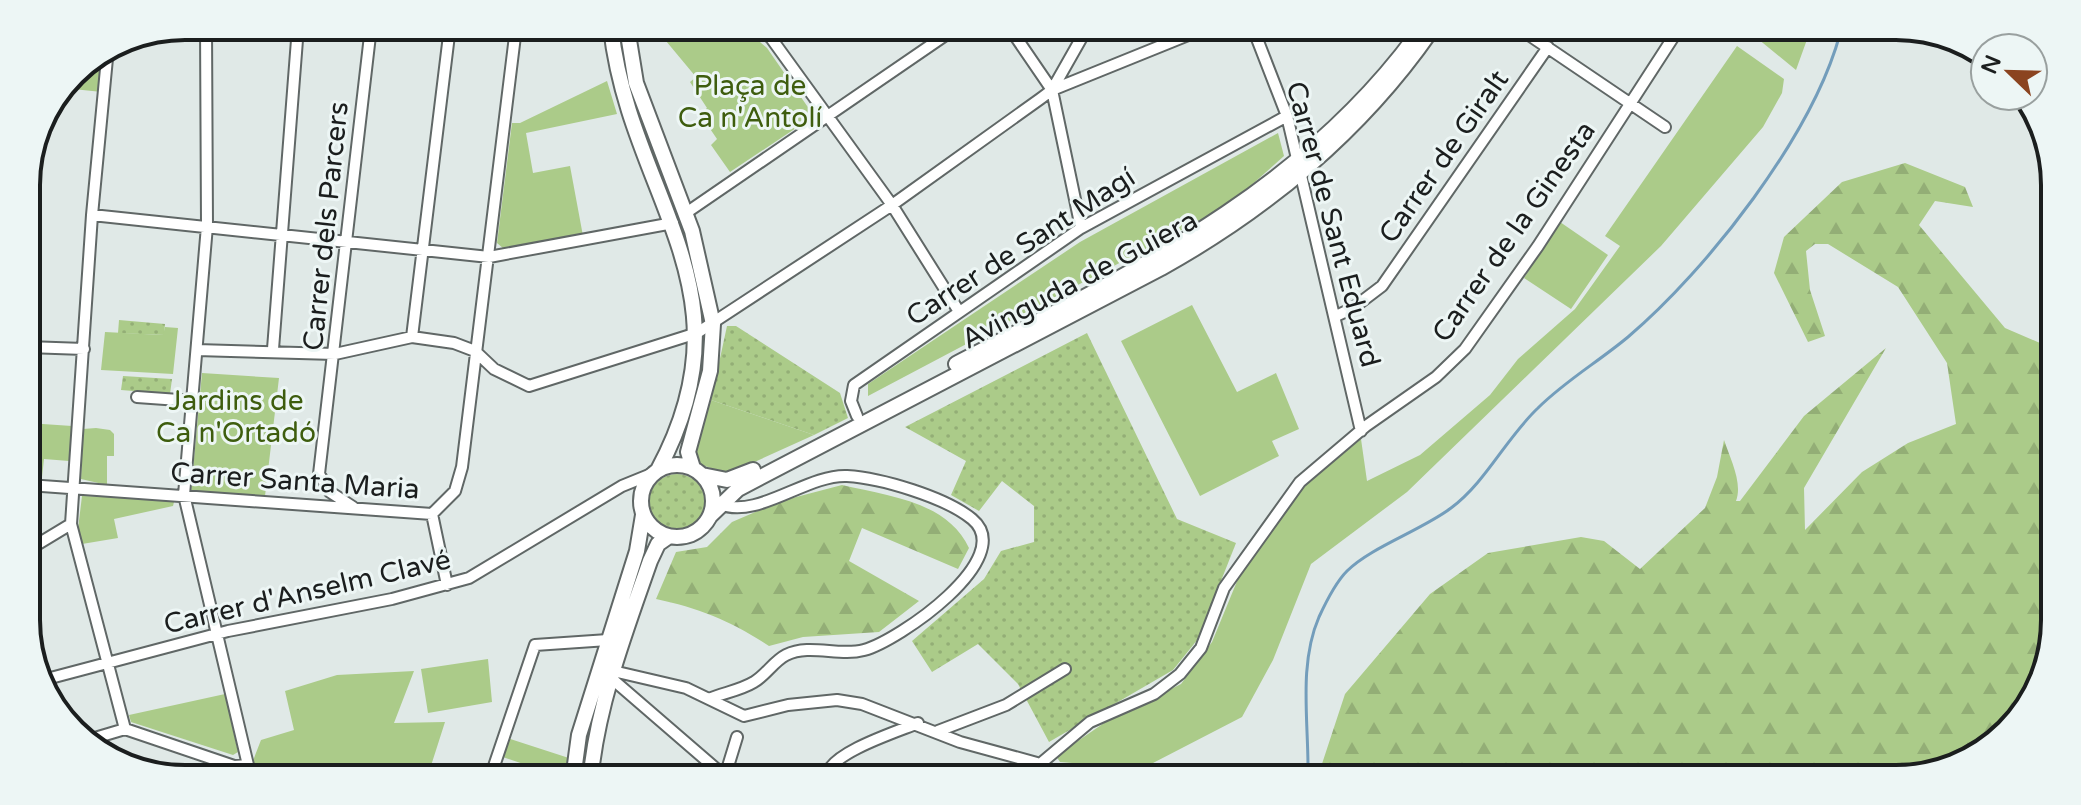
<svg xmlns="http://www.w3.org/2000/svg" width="2081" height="805" font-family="'Varela Round',sans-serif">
<defs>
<pattern id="grass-dots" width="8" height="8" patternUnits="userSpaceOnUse" patternTransform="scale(2)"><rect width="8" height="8" fill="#abcb89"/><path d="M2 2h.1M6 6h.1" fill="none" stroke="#93ae76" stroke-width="1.8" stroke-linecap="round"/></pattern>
<pattern id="forest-firs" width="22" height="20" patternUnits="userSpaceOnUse" patternTransform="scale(2)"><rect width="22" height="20" fill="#abcb89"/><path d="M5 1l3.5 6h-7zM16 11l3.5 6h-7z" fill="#93ae76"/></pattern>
</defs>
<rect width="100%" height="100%" fill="#e0e9e7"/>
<path fill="url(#grass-dots)" d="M 119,320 L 165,324 L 164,335 L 118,333 Z
M 727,326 L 736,326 L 840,393 L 848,418 L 814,435 L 711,400 Z
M 1087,333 L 1177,519 L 1236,543 L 1198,639 L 1173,670 L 1049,742 L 1018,684 L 978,644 L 932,672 L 912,641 L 984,579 L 1001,551 L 1034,542 L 1034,506 L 1002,481 L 979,511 L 951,495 L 966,461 L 905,427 Z
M 123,376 L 172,379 L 170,394 L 121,390 Z
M649 502a28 28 0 1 1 56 0a28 28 0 1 1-56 0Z"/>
<path fill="url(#forest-firs)" d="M 1905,163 L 1965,187 L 1973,207 L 1935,201 L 1919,225 L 2005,328 L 2040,343 L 2051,333 L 2046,672 L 1992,746 L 1906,779 L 1318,776 L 1345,694 L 1430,594 L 1488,553 L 1581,537 L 1604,541 L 1640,569 L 1705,508 L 1717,477 L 1724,440 C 1730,458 1743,483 1736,501 L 1740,501 L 1804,416 L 1886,348 L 1804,488 L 1805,530 L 1862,472 L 1908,443 L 1956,424 L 1947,363 L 1898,287 L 1828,244 L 1815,244 L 1806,251 L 1810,290 L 1825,336 L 1808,342 L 1774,273 L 1784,237 L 1842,182 Z
M 842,485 C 888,496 947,501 969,548 L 958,569 L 862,528 L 849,561 L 919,601 L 879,632 L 803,637 L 769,646 C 733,622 699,608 656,599 L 676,552 L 707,547 L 732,522 L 781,501 Z"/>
<path fill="#abcb89" d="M 683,28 L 745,29 L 767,48 L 814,116 L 730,172 L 711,145 L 717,139 L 700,114 L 707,108 L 690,82 L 696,77 L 666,41 Z
M 1752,34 L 1809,34 L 1796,70 Z
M 1737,46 L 1784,79 L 1782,93 L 1763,127 L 1661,246 L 1407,492 L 1311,564 L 1273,660 L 1242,717 L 1153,763 L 1121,767 L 1060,762 L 1056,756 L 1107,721 L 1181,684 L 1212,642 L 1240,574 L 1300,489 L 1361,439 L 1367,481 L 1420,455 L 1490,395 L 1518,359 L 1575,309 L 1620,246 L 1605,236 Z
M 93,57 L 107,59 L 102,92 L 63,88 L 80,66 Z
M 607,81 L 617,114 L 526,133 L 533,173 L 570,166 L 583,236 L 504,249 L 497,243 L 512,123 L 520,123 Z
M 1278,133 L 1284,156 L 1229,205 L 868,396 L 868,384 L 1080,242 Z
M 1560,222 L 1608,255 L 1571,309 L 1524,278 Z
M 1192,305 L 1237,392 L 1276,373 L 1299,429 L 1272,441 L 1279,456 L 1200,496 L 1121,341 Z
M 165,327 L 178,328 L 173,374 L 101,370 L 105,332 L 163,335 Z
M 202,373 L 279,378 L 265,496 L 191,491 Z
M 711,400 L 814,435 L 728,474 L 702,465 L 692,455 Z
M 28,423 L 72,426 L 69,461 L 44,459 L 42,477 L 28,476 Z
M 96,428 L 110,430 L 114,434 L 114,456 L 107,456 L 107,485 L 81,479 L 83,429 Z
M 82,496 L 175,498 L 173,506 L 114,519 L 118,538 L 82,544 L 78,529 Z
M 488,659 L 492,702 L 428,713 L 421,669 Z
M 414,671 L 394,723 L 445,722 L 429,772 L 249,771 L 261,740 L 294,730 L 285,691 L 337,675 Z
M 225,694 L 238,752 L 233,755 L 131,722 L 129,715 Z
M 504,737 L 575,760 L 574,772 L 547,772 L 497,755 Z"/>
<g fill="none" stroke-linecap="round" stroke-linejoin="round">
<path stroke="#739dbb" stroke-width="3" d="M 1275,776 L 1308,767 C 1308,718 1299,663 1319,617 C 1325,604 1337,581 1347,571 C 1371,547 1422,530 1451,508 C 1486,482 1506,438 1538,408 C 1565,381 1598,362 1628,337 C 1708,269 1812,136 1840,34"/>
<g stroke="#606766" stroke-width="14">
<path id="street" d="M 761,29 L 771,38 L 892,205 L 958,310
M 1011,30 L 1052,90 L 1081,228
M 1254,31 L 1287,116 L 1361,431
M 1526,33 L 1665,127
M 771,38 L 784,29
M 108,48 L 92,215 L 71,524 L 125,729
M 1052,90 L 1198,31
M 686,213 L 953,30
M 92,215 L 489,257 L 673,223
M 1336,316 L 1353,308 L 1382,286 L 1548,47
M 412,337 L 450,27
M 27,347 L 84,349
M 273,349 L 298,27
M 197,350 L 335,354 L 412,337 L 454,343 L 475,351 L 494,369 L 529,386 L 697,333 L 892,205 L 1040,99 L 1052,90 L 1086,30
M 137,397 L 193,401
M 857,416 L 851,401 L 854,385 L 1081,228 L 1287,116
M 28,485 L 432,514 L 455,491 L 462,467 L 516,28
M 353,507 L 330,492 L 319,474 L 371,27
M 432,514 L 447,585
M 28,550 L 71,524
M 613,671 L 686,688 L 744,716 L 788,705 L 837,700 L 862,704 L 960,742 L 1037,763
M 611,678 L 721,773
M 43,680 L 228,631 L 392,599 L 469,578 L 622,486 L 654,473
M 709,699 C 723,693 741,690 754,682 C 766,675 774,661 786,655 C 810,643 839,657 864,650 C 898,641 1019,558 972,519 C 945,497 881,478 847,476 C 807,474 757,520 720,504
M 125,729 L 234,766 L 248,765 L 184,495 L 207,226 L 206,26
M 938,731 L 1006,705 L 1065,669
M 88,740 L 125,729
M 492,772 L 535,645 L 608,640
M 726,773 L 737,737
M 827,774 C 833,752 896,732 918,723
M 1027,775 L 1090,722 L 1154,694 L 1180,674 L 1201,648 L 1224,588 L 1300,482 L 1366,426 L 1436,377 L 1465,349 L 1538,246 L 1676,33"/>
</g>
<g stroke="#606766" stroke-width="18">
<path id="secondary" d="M 611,28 C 630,198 756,289 658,470
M 627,28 L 636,83 L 692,231 L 713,324 L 710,371 L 688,452 L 693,468
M 956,364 C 1127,275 1298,196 1416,36
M641 501a36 36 0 1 1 72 0a36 36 0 1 1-72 0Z
M 702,475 L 727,480 L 753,470
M 711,515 L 738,489 L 1161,268 C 1266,210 1361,131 1430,32
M 574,772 L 579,735 L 637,551 L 643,515
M 591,773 C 599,700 626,630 650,561 L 658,544 L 668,537"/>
</g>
<use href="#street" stroke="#fff" stroke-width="10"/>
<use href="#secondary" stroke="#fff" stroke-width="14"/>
</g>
<g text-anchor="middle" stroke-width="6" stroke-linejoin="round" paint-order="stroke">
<g font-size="28" fill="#3e5d0e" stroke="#edf6f5">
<text x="750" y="95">Plaça de<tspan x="750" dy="32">Ca n'Antolí</tspan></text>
<text x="236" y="410">Jardins de<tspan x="236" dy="32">Ca n'Ortadó</tspan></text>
</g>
<g font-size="28" fill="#1b1e1e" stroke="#edf6f5">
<text transform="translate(1443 156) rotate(-55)" y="10">Carrer de Giralt</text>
<text transform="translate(1334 224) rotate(75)" y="10">Carrer de Sant Eduard</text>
<text transform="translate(325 226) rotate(-84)" y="10">Carrer dels Parcers</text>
<text transform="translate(1513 231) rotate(-55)" y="10">Carrer de la Ginesta</text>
<text transform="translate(1020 246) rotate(-33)" y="10">Carrer de Sant Magí</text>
<text transform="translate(1079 279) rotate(-28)" y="10">Avinguda de Guiera</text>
<text transform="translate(295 480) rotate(4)" y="10">Carrer Santa Maria</text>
<text transform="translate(307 591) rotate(-13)" y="10">Carrer d'Anselm Clavé</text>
</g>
</g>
<path d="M0 0H2081V805H0ZM185 40H1896A145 145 0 0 1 2041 185V620A145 145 0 0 1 1896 765H185A145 145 0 0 1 40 620V185A145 145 0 0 1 185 40Z" fill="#edf6f5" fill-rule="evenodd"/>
<path fill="none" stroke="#1b1e1e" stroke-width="4" d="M185 40H1896A145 145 0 0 1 2041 185V620A145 145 0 0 1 1896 765H185A145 145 0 0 1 40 620V185A145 145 0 0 1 185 40Z"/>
<g transform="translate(2009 72) rotate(293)"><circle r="38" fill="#edf6f5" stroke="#99a09f" stroke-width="2"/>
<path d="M0-6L14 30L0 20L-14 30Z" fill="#8b4420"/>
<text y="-12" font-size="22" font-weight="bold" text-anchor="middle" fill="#1b1e1e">N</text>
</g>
</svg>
